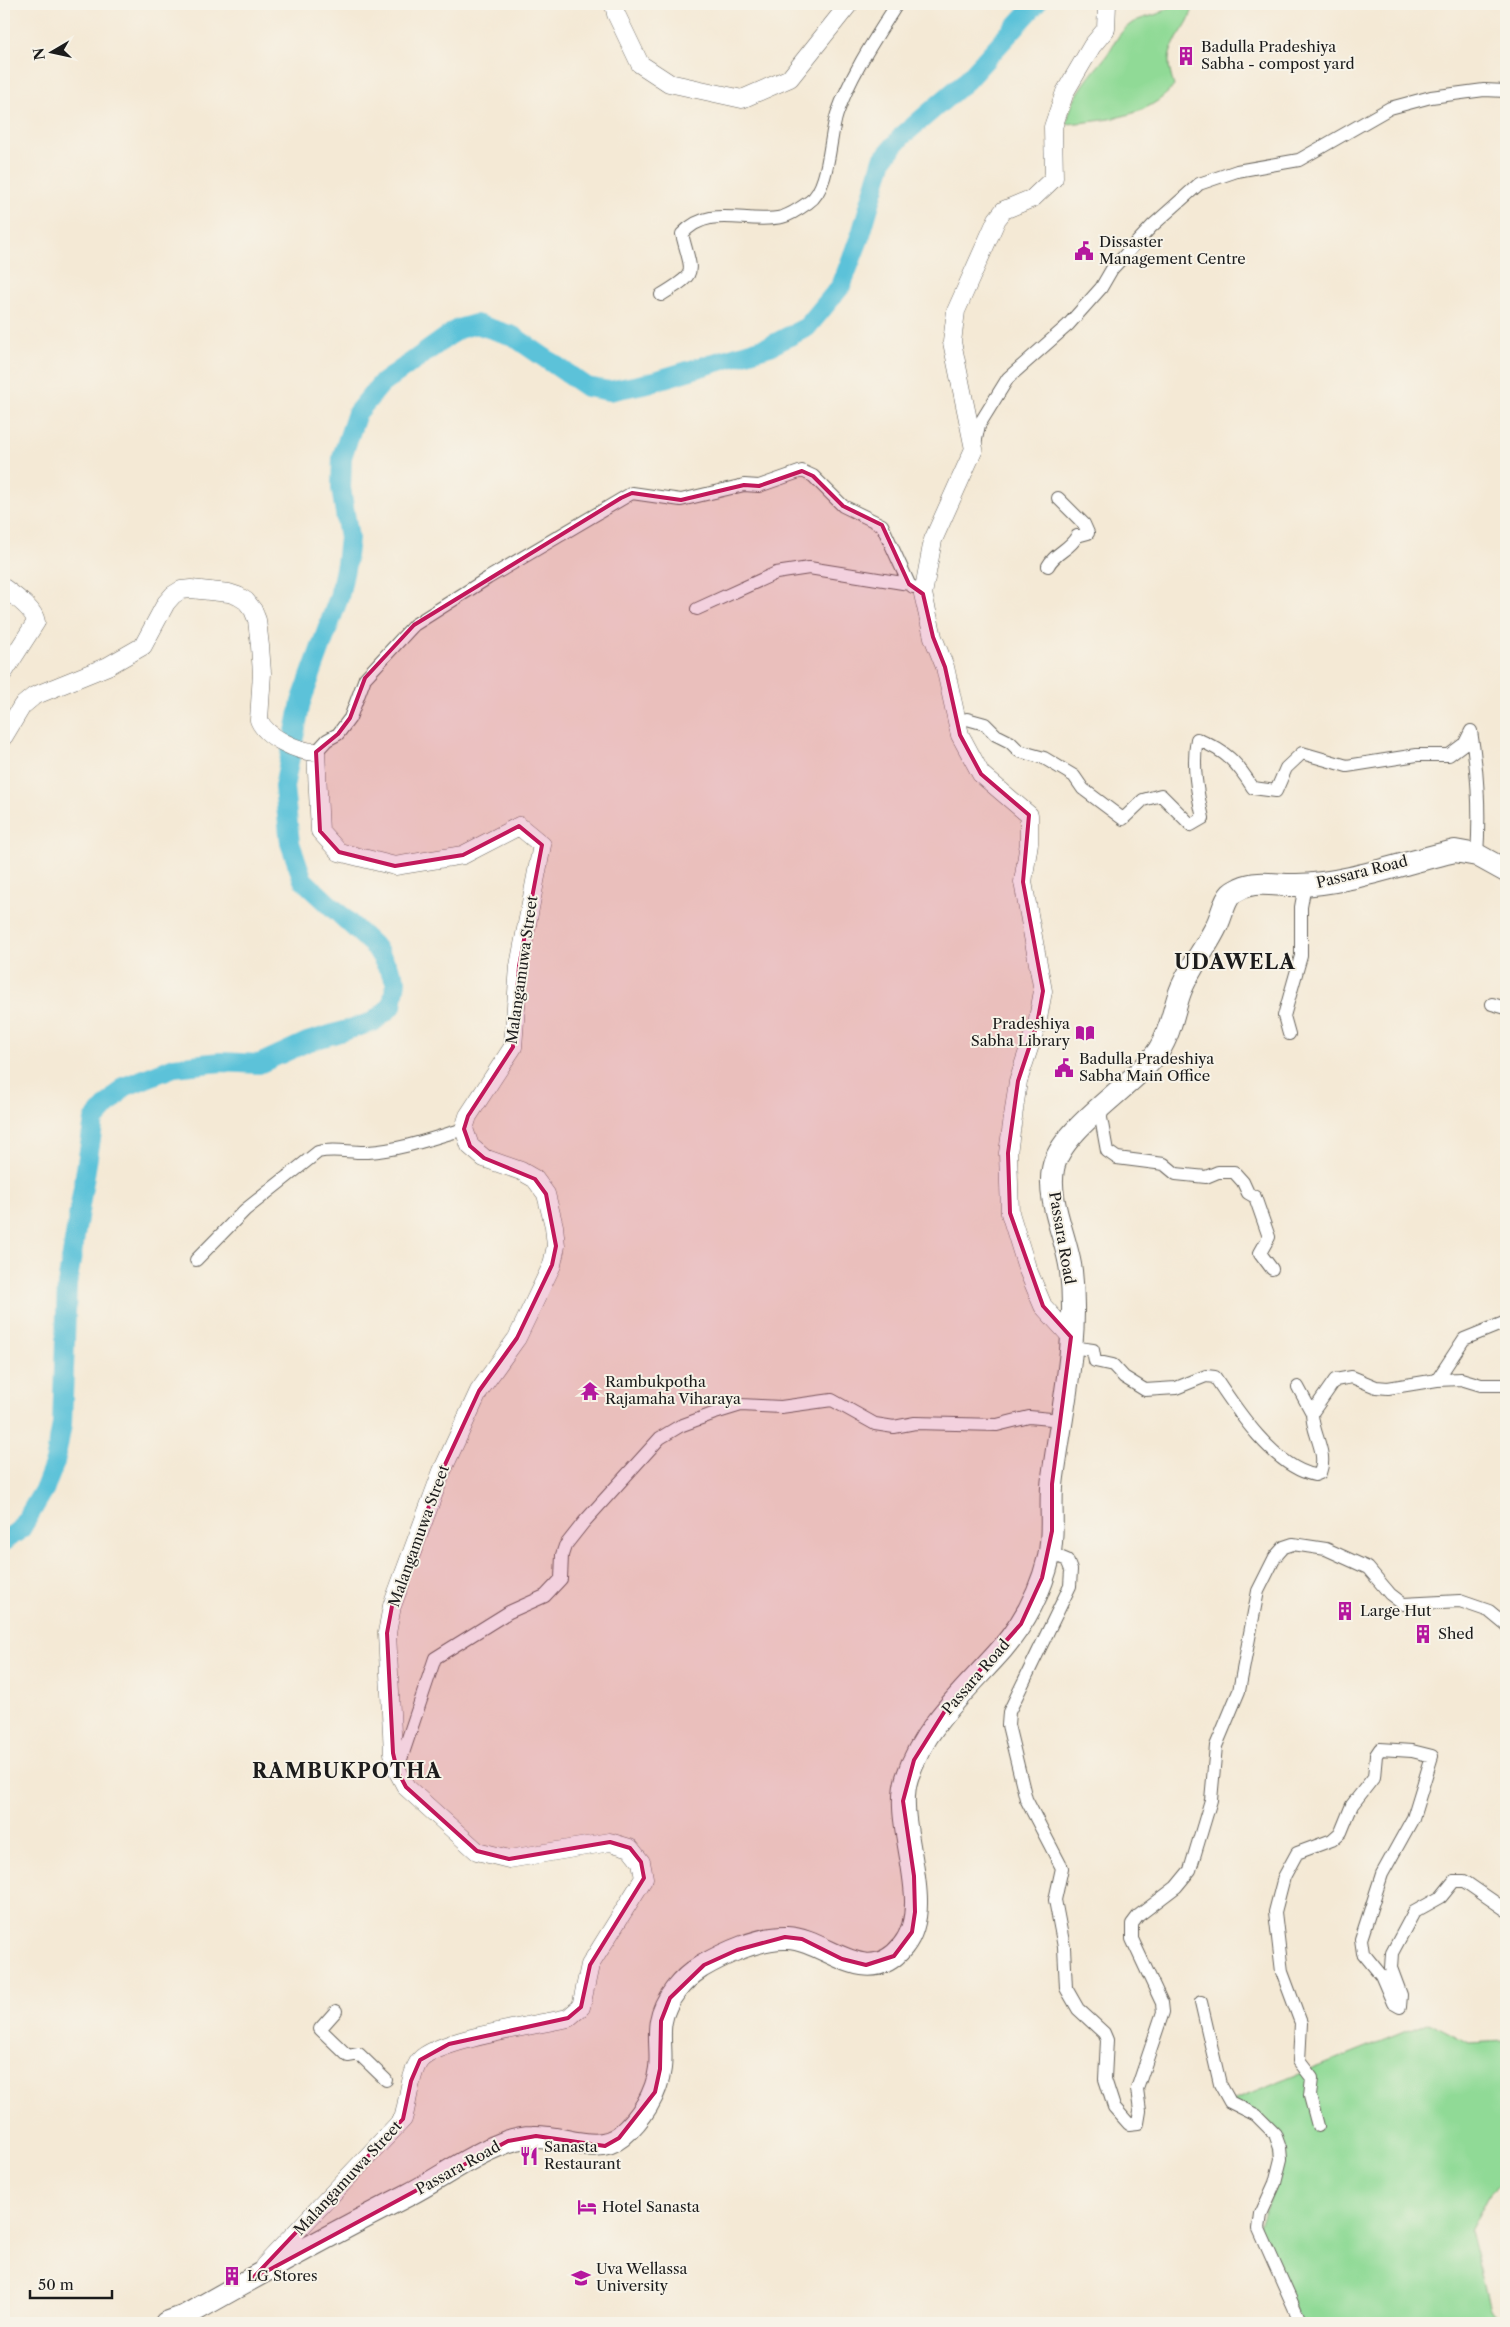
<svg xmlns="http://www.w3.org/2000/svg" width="1510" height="2327" font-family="'Libre Caslon Text',serif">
<rect width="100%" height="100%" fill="#f7f3e8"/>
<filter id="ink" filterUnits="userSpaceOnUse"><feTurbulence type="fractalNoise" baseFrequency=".02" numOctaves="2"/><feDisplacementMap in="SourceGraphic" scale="10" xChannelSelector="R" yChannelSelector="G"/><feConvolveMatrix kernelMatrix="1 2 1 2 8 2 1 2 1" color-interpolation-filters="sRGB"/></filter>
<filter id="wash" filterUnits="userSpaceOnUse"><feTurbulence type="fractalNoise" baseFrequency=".0096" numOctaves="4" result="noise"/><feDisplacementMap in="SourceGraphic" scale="20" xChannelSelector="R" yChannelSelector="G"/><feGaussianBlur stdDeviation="1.12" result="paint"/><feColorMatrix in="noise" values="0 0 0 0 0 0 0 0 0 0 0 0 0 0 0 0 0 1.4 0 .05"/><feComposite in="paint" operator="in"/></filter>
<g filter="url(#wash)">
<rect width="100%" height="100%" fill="#f4e9d5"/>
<path fill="#90da96" stroke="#567b59" d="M 1172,4 L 1193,4 C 1192,24 1175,35 1170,54 C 1167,64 1171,76 1174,86 C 1147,118 1106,120 1067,124 C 1070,99 1088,78 1104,59 C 1115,45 1116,34 1132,23 C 1147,14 1160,18 1172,4 Z
M 1429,2022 L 1469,2043 L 1506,2041 L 1506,2178 L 1491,2191 L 1470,2231 L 1490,2309 L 1505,2323 L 1301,2323 L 1259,2229 L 1275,2183 L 1275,2134 L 1230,2102 Z"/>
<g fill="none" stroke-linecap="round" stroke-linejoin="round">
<path stroke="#5bc2d9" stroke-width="20" d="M 4,1541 L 21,1529 L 45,1488 L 55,1462 L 62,1424 L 67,1285 L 94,1120 L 124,1087 L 174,1067 L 221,1062 L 259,1064 L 307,1042 L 373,1022 L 392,1006 L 396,981 L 376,948 L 303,880 L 290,843 L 284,787 L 301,702 L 339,597 L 346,564 L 349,538 L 341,488 L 342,457 L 357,413 L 381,384 L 458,329 L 476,324 L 513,336 L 587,387 L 609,391 L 648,383 L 770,346 L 807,327 L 841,286 L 861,234 L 883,159 L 902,136 L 966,81 L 1036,4"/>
</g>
</g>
<g filter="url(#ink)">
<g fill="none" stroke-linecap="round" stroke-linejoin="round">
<g stroke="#68645d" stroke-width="14">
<path id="street" d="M 661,295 C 699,272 692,275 682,234 C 710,203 746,225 782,217 C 790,215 802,207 809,202 C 830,188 829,137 837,114 C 851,74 875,39 897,4
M 975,444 L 979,425 L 1008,378 L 1068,325 L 1101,288 L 1112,269 L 1152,226 L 1199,184 L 1237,171 L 1299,160 L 1390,108 L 1431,97 L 1484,90 L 1506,91
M 1048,566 C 1055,552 1070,550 1077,536 L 1088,533 L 1084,524 L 1058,498
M 697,609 L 776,573 L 809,568 L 909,584 L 913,587
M 967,719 L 985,724 L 996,735 L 1010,742 L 1019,751 L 1044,758 L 1074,776 L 1083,789 L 1123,819 L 1143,800 L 1161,795 L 1191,825 L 1203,818 C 1197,792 1192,765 1197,739 C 1227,752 1236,761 1253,788 L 1276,791 L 1286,768 L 1302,753 L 1347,766 L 1417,755 L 1449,755 L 1465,743 L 1471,731
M 1471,731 C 1478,773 1480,813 1477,855
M 316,752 L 327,740 L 338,734 L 350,718 L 365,678 L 414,625 L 488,578 L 632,493 L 681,500 L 744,485 L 759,486 L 802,471 L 813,476 L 843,506 L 882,525 L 909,584
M 1492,1004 L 1506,1008
M 1289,1034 L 1284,1016 L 1301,956 L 1301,907 L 1305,885
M 1102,1106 L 1101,1118 L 1107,1151 L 1117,1158 L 1164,1164 L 1176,1174 L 1206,1177 L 1218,1172 L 1234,1172 L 1243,1182 L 1248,1193 L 1255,1197 L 1269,1237 L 1260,1253 L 1272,1269
M 196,1260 L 245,1210 L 318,1152 C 335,1148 351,1153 368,1152 C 401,1150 433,1138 464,1129
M 1071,1347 L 1093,1350 L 1095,1361 L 1113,1365 L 1124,1377 L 1145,1390 L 1176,1388 L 1206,1376 L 1215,1377 C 1236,1409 1275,1468 1315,1475 L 1320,1473 C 1328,1452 1312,1434 1312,1413
M 1437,1380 L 1461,1379 L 1481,1385 L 1506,1385
M 1298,1387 L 1312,1413 L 1335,1380 L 1352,1377 L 1376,1387 L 1388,1388 L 1437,1380 L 1464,1339 L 1506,1322
M 1050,1553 L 1067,1560 L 1071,1570 L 1070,1586 L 1009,1712 L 1008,1725 L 1026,1799 L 1062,1868 L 1055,1900 L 1064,1947 L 1066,1988 L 1078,2009 L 1104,2033 L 1107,2040 L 1105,2079 L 1114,2107 L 1129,2124 L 1138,2123 L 1140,2111 L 1137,2089 L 1163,2012 L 1162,2003 L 1132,1939 L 1132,1924 L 1138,1916 L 1176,1887 L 1190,1870 L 1211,1800 L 1216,1746 L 1239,1691 L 1258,1591 L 1275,1557 L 1284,1547 L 1293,1544 L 1326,1549 L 1368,1568 L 1390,1594 L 1403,1604 L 1460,1601 L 1489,1611 L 1506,1625
M 398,1768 L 435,1658 L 509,1612 L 545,1596 L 561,1579 L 562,1555 L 565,1546 L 584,1522 L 660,1438 L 680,1426 L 715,1413 L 741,1405 L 781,1407 L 832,1400 L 875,1424 L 894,1427 L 915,1423 L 997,1425 L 1029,1417 L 1062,1420
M 1201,2002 L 1220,2084 L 1230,2102 L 1256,2115 L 1275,2134 L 1280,2148 L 1281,2159 L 1275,2183 L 1261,2214 L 1259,2229 L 1301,2323
M 336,2011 L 320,2029 L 348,2056 L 359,2054 L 386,2080
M 1318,2126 L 1310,2096 L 1312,2078 L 1299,2061 L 1301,2023 L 1282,1972 L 1275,1912 L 1284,1877 L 1297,1853 L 1332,1840 L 1341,1832 L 1352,1805 L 1374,1777 L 1376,1755 L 1380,1749 L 1412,1751 L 1432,1756 L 1413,1818 L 1382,1874 L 1361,1939 L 1363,1953 L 1381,1975 L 1393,2003 L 1400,2007 L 1401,1995 L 1391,1968 L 1392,1953 L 1414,1912 L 1441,1897 L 1454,1881 L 1464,1881 L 1506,1910"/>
</g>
<g stroke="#68645d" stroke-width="19">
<path id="secondary" d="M 614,4 L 616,14 L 640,64 L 669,83 L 742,99 L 790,78 L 849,4
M 4,588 C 14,596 34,608 36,622 L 4,672
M 4,736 L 22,706 L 34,696 L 108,666 L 143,646 L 166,603 L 173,595 L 181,590 L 191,589 L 229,593 L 238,596 L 246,601 L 253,610 L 257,620 L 260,646 L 262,673 L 259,720 C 266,737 298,752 316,752 L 320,831 L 339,852 L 395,866 L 463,855 L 519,826 L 542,845 L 519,966 L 513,1047 L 468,1116 L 464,1129 L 470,1146 L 484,1158 L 521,1171 L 535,1179 L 546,1194 L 554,1226 L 556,1246 L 552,1265 L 517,1338 L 479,1391 L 442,1471 L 392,1606 L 387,1633 L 393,1753 L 397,1770 L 406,1787 L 477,1851 L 509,1859 L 610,1842 L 630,1848 L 641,1862 L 644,1878 L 590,1965 L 581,2007 L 568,2018 C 537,2025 439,2039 420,2060 C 410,2072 408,2103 403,2119 L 264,2266
M 1071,1337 L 1043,1306 L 1027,1268 L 1010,1213 L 1008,1153 L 1018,1081 L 1037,1024 L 1043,991 L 1023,882 L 1029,843 L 1029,815 L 981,774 L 960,735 L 945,667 L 933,637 L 923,594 L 933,540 L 974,449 L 952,342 L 956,311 L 997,219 L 1004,210 L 1033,198 L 1054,178 L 1053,127 L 1065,92 L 1092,46 L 1106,29 L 1107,4"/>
</g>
<g stroke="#68645d" stroke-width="24">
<path id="highway" d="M 166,2323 L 185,2316 C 259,2274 333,2233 408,2195 C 439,2179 468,2157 499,2145 C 510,2140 521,2137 533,2137 C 561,2135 597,2156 621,2136 C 641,2119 657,2094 660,2068 C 662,2053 658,2036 661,2021 C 665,1999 682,1979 701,1967 C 725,1953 760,1937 787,1938 C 826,1939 867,1992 903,1946 C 937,1904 892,1825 907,1778 C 924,1725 967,1689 1002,1649 C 1024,1623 1041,1591 1049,1557 C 1055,1530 1049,1504 1053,1477 C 1062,1410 1079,1339 1071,1271 C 1067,1238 1047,1202 1053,1169 C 1060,1128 1136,1085 1159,1050 C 1170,1033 1173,1013 1179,995 C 1187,970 1206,949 1217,925 C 1222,915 1224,901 1231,894 C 1234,891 1238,890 1241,888 C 1257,880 1279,886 1297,885 C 1347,884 1405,862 1455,851 L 1477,855 L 1506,871"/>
</g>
<use href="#street" stroke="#fff" stroke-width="12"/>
<use href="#secondary" stroke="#fff" stroke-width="18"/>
<use href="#highway" stroke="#fff" stroke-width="22"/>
</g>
</g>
<path fill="#c2185b" fill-opacity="0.2" stroke="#c2185b" stroke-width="4" stroke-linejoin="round" d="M 802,471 L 813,476 L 843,506 L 882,525 L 909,584 L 923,594 L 933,637 L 945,667 L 960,735 L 981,774 L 1029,815 L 1023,882 L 1043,991 L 1037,1024 L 1018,1081 L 1008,1153 L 1010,1213 L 1043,1306 L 1071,1337 L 1052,1484 L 1052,1531 L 1042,1578 L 1021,1624 L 948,1706 L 914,1760 L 903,1801 L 914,1876 L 915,1912 L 912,1932 L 894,1956 L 866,1965 L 842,1959 L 802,1939 L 785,1937 L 737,1950 L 704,1965 L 670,1998 L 661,2021 L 660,2069 L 655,2092 L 619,2138 L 605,2146 L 536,2136 L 508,2141 L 252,2279 L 403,2119 L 411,2081 L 420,2060 L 449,2044 L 568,2018 L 581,2007 L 590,1965 L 644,1878 L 641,1862 L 630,1848 L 610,1842 L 509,1859 L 477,1851 L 406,1787 L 397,1770 L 393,1753 L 387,1633 L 392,1606 L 442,1471 L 479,1391 L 517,1338 L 552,1265 L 556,1246 L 546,1194 L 535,1179 L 484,1158 L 470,1146 L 464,1129 L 468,1116 L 513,1047 L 519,966 L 542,845 L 519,826 L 463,855 L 395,866 L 339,852 L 320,831 L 316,752 L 338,734 L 350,718 L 365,678 L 414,625 L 621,498 L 632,493 L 681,500 L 744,485 L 759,486 Z"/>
<defs>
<g id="building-bare" transform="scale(1.5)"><path d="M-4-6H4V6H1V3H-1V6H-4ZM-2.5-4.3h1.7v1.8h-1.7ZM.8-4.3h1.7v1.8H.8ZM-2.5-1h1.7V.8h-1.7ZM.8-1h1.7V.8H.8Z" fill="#b5179e" stroke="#f7f3e8" stroke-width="2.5" paint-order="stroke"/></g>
<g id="civic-bare" transform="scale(1.5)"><path d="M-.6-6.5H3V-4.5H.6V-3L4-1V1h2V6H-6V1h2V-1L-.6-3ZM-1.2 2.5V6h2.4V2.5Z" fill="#b5179e" stroke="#f7f3e8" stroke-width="2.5" paint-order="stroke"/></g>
<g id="library-bare" transform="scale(1.5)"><path d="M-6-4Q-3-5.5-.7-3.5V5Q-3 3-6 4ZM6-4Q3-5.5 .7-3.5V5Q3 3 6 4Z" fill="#b5179e" stroke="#f7f3e8" stroke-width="2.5" paint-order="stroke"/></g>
<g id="temple-bare" transform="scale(1.5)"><path d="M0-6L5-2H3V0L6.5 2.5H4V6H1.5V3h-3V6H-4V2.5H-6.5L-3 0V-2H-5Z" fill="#b5179e" stroke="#f7f3e8" stroke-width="2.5" paint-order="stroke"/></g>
<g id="restaurant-bare" transform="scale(1.5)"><path d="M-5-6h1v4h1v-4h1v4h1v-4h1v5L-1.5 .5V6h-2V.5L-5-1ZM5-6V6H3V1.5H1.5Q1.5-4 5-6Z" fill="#b5179e" stroke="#f7f3e8" stroke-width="2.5" paint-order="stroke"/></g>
<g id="hotel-bare" transform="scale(1.5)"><path d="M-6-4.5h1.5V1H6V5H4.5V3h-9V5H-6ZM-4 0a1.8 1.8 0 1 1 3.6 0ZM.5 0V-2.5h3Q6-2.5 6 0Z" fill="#b5179e" stroke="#f7f3e8" stroke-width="2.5" paint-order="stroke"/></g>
<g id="university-bare" transform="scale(1.5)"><path d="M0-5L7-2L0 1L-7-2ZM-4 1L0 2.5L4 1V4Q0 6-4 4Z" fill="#b5179e" stroke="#f7f3e8" stroke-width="2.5" paint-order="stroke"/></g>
</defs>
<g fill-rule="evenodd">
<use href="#building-bare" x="1186" y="56"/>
<use href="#civic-bare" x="1084" y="251"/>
<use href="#library-bare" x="1085" y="1033"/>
<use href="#civic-bare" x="1064" y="1068"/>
<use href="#temple-bare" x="590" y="1391"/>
<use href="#building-bare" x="1345" y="1611"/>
<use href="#building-bare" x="1423" y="1634"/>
<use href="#restaurant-bare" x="529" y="2156"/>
<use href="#hotel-bare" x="587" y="2207"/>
<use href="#building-bare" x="232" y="2276"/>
<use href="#university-bare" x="581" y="2278"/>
</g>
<g text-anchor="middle" stroke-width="4" stroke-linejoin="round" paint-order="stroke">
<g font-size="15" fill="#1c1c1c" stroke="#f7f3e8" text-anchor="start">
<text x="1201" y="52">Badulla Pradeshiya<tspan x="1201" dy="17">Sabha - compost yard</tspan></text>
<text x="1099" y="247">Dissaster<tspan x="1099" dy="17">Management Centre</tspan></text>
<text x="1070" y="1029" text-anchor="end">Pradeshiya<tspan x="1070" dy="17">Sabha Library</tspan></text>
<text x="1079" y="1064">Badulla Pradeshiya<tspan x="1079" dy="17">Sabha Main Office</tspan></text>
<text x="605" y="1387">Rambukpotha<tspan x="605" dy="17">Rajamaha Viharaya</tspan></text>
<text x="1360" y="1616">Large Hut</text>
<text x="1438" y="1639">Shed</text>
<text x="544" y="2152">Sanasta<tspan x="544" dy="17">Restaurant</tspan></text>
<text x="602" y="2212">Hotel Sanasta</text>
<text x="596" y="2274">Uva Wellassa<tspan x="596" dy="17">University</tspan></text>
<text x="247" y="2281">LG Stores</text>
</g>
<g font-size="15" fill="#1c1c1c" stroke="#f7f3e8">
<text transform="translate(1362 872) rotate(-14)" y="5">Passara Road</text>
<text transform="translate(522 970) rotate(-82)" y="5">Malangamuwa Street</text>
<text transform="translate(1062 1238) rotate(80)" y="5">Passara Road</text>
<text transform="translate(419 1536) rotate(-70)" y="5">Malangamuwa Street</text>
<text transform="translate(976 1677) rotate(-49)" y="5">Passara Road</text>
<text transform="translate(458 2168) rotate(-29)" y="5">Passara Road</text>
<text transform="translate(348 2178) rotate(-47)" y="5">Malangamuwa Street</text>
</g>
<g font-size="20" font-weight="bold" letter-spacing="1" fill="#1c1c1c" stroke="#f7f3e8">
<text x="1235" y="969">UDAWELA</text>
<text x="347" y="1778">RAMBUKPOTHA</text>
</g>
</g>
<rect width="1510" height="2327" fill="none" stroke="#f7f3e8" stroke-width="20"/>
<g transform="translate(52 52) rotate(261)" stroke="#f7f3e8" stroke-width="4" paint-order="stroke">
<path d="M0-4L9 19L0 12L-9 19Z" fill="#1c1c1c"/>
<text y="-8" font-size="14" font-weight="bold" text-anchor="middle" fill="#1c1c1c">N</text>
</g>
<path d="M30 2290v8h82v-8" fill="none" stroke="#1c1c1c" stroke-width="2.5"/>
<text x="38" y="2290" font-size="15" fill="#1c1c1c" stroke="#f7f3e8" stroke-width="4" paint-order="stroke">50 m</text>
</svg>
